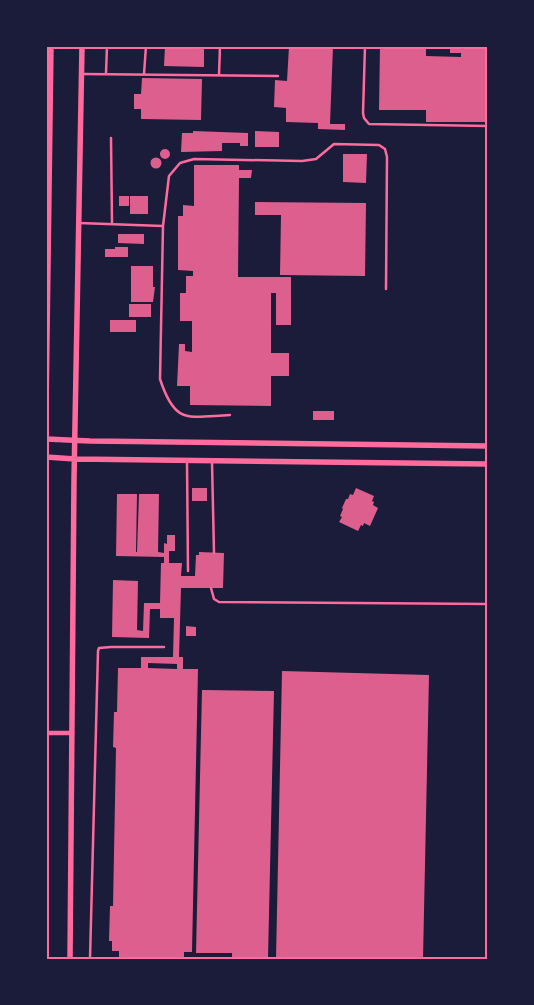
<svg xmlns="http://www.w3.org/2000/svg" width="534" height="1005" font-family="Inter,sans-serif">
<rect width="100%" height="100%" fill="#1b1b3a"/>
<path fill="#dd5f8e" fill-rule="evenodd" d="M 165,46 L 204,46 L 204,67 L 164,66 Z
M 289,46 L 333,46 L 330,124 L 345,124 L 345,130 L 318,129 L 318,123 L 286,122 L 286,108 L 274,107 L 275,80 L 287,81 Z
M 380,46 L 426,46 L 426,56 L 461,57 L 461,53 L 450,53 L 450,46 L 488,46 L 488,122 L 426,122 L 426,110 L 379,110 Z
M 142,78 L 202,79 L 201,120 L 141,119 L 141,109 L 134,109 L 134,94 L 141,94 Z
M 193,131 L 248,133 L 248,146 L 240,146 L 240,143 L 222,143 L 222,151 L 181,152 L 182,133 L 193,133 Z
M 255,131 L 279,132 L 279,147 L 255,147 Z
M160 154a5 5 0 1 1 10 0a5 5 0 1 1-10 0Z
M 343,154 L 367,154 L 366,183 L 343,182 Z
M150.5 163a5.5 5.5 0 1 1 11 0a5.5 5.5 0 1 1-11 0Z
M 194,165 L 239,165 L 239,170 L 252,170 L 251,178 L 239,178 L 238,277 L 291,277 L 291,325 L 276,325 L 276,293 L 271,293 L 271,353 L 289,353 L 289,376 L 271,376 L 271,406 L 190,405 L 190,386 L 177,386 L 179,344 L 185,344 L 185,351 L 192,352 L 192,321 L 180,321 L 180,293 L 186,293 L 186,276 L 193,276 L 193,271 L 178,270 L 178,216 L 183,216 L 183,205 L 194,206 Z
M 119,196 L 129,196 L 129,206 L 119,206 Z
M 130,196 L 148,196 L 148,214 L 130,214 Z
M 255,202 L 366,203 L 365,276 L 280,275 L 281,215 L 255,215 Z
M 118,234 L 144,234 L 144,244 L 118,243 Z
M 115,247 L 128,247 L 128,257 L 105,257 L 105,249 L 115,249 Z
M 131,266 L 153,266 L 153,287 L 155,287 L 153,302 L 131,302 Z
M 129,304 L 151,304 L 151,317 L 129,317 Z
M 110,320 L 136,320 L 136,332 L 110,332 Z
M 313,411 L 334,411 L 334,420 L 313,420 Z
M 192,488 L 207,488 L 207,501 L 192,501 Z
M 356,488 L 374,496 L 372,501 L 374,502 L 373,505 L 378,508 L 370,526 L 364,523 L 363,526 L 361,525 L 358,531 L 339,522 L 342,517 L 340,516 L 343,509 L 342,508 L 346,499 L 348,499 L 350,494 L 353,495 Z
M 117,494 L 137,494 L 136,552 L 137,552 L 139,494 L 159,494 L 158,552 L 164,553 L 164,543 L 167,544 L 167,535 L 175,535 L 175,551 L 169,551 L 169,563 L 182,563 L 181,576 L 195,576 L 196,555 L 199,555 L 199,552 L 224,553 L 223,588 L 181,588 L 179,657 L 183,657 L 183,669 L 198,669 L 192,952 L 184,952 L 184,959 L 119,959 L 119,951 L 112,951 L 112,941 L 109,941 L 110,906 L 113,906 L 116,748 L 113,747 L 114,712 L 117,712 L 118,668 L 141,668 L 141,657 L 173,657 L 174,618 L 160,618 L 160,609 L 150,609 L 149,638 L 112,637 L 113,580 L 138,581 L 137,630 L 143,631 L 144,603 L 160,603 L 161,563 L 164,563 L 164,557 L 116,556 ZM 148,663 L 177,664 L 177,669 L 148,668 Z
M 186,626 L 196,627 L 196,636 L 186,636 Z
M 282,671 L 429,675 L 423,959 L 276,959 Z
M 202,690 L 274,691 L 268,959 L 232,959 L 232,953 L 196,953 Z"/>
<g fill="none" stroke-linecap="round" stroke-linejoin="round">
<path stroke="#ff6b9d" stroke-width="2.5" d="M 365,46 L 363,113 L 364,118 L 369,124 L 488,126
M 106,73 L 107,46
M 83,74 L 278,76
M 144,74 L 146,46
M 219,75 L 220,46
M 111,138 L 112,223
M 79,223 L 163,226 L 160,379 C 175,425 187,417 230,415
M 163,226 L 169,176 L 180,163 L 194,159 L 302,161 L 316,159 L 334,144 L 379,145 L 385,149 L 387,157 L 386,289
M 187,462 L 188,571
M 212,462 L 214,553
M 211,588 L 214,599 L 219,602 L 488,604
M 90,959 L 98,651 L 99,648 L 111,647 L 164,647"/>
<path stroke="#ff6b9d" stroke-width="4.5" d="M 46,733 L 71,733"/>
<path stroke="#ff6b9d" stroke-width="5.5" d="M 46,409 L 51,46
M 46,439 L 90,441 L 488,446
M 46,457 L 75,459 L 488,464
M 70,959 L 74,479 L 82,46"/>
</g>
<rect width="534" height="1005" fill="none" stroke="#1b1b3a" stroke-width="95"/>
<rect x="48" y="48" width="438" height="910" fill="none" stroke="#ff6b9d" stroke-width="2"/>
</svg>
